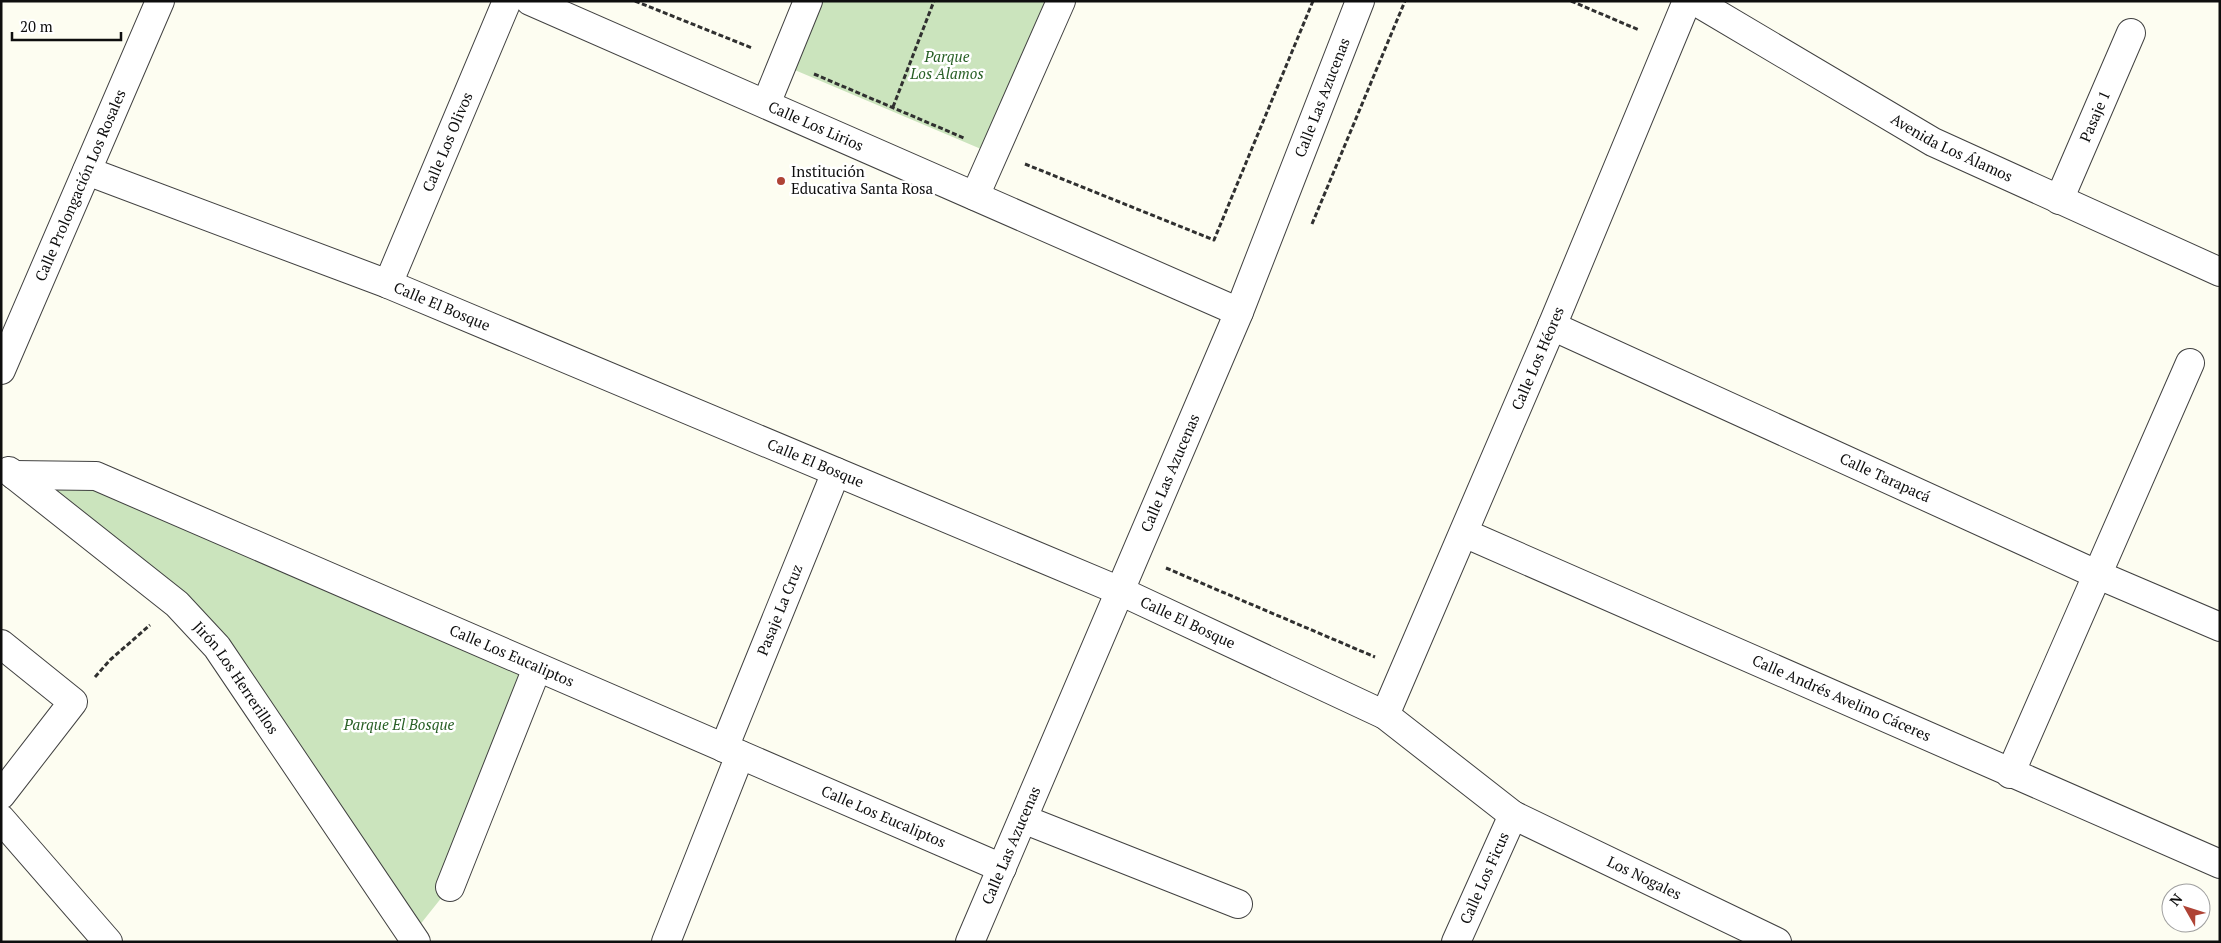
<svg xmlns="http://www.w3.org/2000/svg" width="2221" height="943" font-family="'PT Serif',serif">
<rect width="100%" height="100%" fill="#fdfdf1"/>
<path fill="#cbe4bd" d="M 819,1 L 1045,1 L 981,149 L 790,68 Z
M 14,475 L 96,476 L 537,668 L 450,887 L 411,936 L 217,647 Z"/>
<g fill="none" stroke-linecap="round" stroke-linejoin="round">
<g stroke="#414141" stroke-width="30">
<g id="minor">
<path id="s1" d="M 530,1 L 1239,312"/>
<path id="s2" d="M 1695,1 L 1933,142 L 2220,272"/>
<path d="M 766,104 L 808,1"/>
<path id="s3" d="M 87,171 L 388,284 L 1120,591 L 1385,715 L 1513,815 L 1777,942"/>
<path d="M 975,196 L 1061,1"/>
<path id="s4" d="M 2059,200 L 2131,33"/>
<path id="s5" d="M 388,284 L 507,1"/>
<path id="s6" d="M 1552,326 L 2096,574 L 2220,627"/>
<path id="s7" d="M 1,370 L 160,1"/>
<path id="s8" d="M 9,471 L 177,604 L 217,647 L 416,942"/>
<path id="s9" d="M 14,475 L 96,476 L 1002,868"/>
<path id="s10" d="M 1464,533 L 2220,864"/>
<path d="M 1,644 L 73,702 L 1,795"/>
<path id="s11" d="M 1385,715 L 1552,326 L 1687,1"/>
<path id="s12" d="M 724,748 L 836,472"/>
<path d="M 2010,774 L 2190,363"/>
<path d="M 1,819 L 108,942"/>
<path d="M 1023,819 L 1238,904"/>
<path d="M 450,887 L 537,668"/>
<path d="M 666,942 L 740,755"/>
<path id="s13" d="M 970,942 L 1239,312 L 1360,1"/>
<path id="s14" d="M 1456,942 L 1513,815"/>
</g>
</g>
<path stroke="#303030" stroke-width="3" stroke-dasharray="5 2.5" stroke-linecap="butt" d="M 635,1 L 752,48
M 1571,1 L 1639,30
M 814,74 L 964,138
M 893,107 L 934,1
M 1025,164 L 1214,240 L 1313,1
M 1312,224 L 1405,1
M 1166,568 L 1375,657
M 95,677 L 110,660 L 150,625"/>
<use href="#minor" stroke="#fff" stroke-width="28"/>
</g>
<circle fill="#af4335" stroke="#fff" stroke-width="2" cx="781" cy="181" r="5"/>
<g text-anchor="middle" stroke-width="5" stroke-linejoin="round" paint-order="stroke">
<g font-size="15" font-style="italic" fill="#285f25" stroke="#fff">
<text x="947" y="62">Parque<tspan x="947" dy="17">Los Alamos</tspan></text>
<text x="399" y="730">Parque El Bosque</text>
</g>
<g font-size="15" fill="#0e0e0e" stroke="#fff">
<text dy="5" stroke="none"><textPath href="#s13" startOffset="915">Calle Las Azucenas</textPath></text>
<text dy="5" stroke="none"><textPath href="#s4" startOffset="91">Pasaje 1</textPath></text>
<text dy="5" stroke="none"><textPath href="#s1" startOffset="312">Calle Los Lirios</textPath></text>
<text dy="5" stroke="none"><textPath href="#s5" startOffset="154">Calle Los Olivos</textPath></text>
<text dy="5" stroke="none"><textPath href="#s2" startOffset="296">Avenida Los Álamos</textPath></text>
<text dy="5" stroke="none"><textPath href="#s7" startOffset="201">Calle Prolongación Los Rosales</textPath></text>
<text dy="5" stroke="none"><textPath href="#s3" startOffset="380">Calle El Bosque</textPath></text>
<text dy="5" stroke="none"><textPath href="#s11" startOffset="388">Calle Los Héores</textPath></text>
<text dy="5" stroke="none"><textPath href="#s3" startOffset="785">Calle El Bosque</textPath></text>
<text dy="5" stroke="none"><textPath href="#s13" startOffset="510">Calle Las Azucenas</textPath></text>
<text dy="5" stroke="none"><textPath href="#s6" startOffset="366">Calle Tarapacá</textPath></text>
<text dy="5" stroke="none"><textPath href="#s12" startOffset="149">Pasaje La Cruz</textPath></text>
<text dy="5" stroke="none"><textPath href="#s3" startOffset="1190">Calle El Bosque</textPath></text>
<text dy="5" stroke="none"><textPath href="#s9" startOffset="535">Calle Los Eucaliptos</textPath></text>
<text dy="5" stroke="none"><textPath href="#s8" startOffset="309">Jirón Los Herrerillos</textPath></text>
<text dy="5" stroke="none"><textPath href="#s10" startOffset="412">Calle Andrés Avelino Cáceres</textPath></text>
<text dy="5" stroke="none"><textPath href="#s9" startOffset="940">Calle Los Eucaliptos</textPath></text>
<text dy="5" stroke="none"><textPath href="#s13" startOffset="105">Calle Las Azucenas</textPath></text>
<text dy="5" stroke="none"><textPath href="#s14" startOffset="70">Calle Los Ficus</textPath></text>
<text dy="5" stroke="none"><textPath href="#s3" startOffset="1716">Los Nogales</textPath></text>
</g>
<g font-size="15" fill="#0e0e0e" stroke="#fff" text-anchor="start">
<text x="791" y="177">Institución<tspan x="791" dy="17">Educativa Santa Rosa</tspan></text>
</g>
</g>
<rect width="2221" height="943" fill="none" stroke="#0e0e0e" stroke-width="5"/>
<g transform="translate(2186 908) rotate(309)"><circle r="24" fill="#ffffff" stroke="#9f9f9f"/>
<path d="M0-4L9 19L0 12L-9 19Z" fill="#af4335"/>
<text y="-8" font-size="14" font-weight="bold" text-anchor="middle" fill="#0e0e0e">N</text>
</g>
<path d="M12 32v8h109v-8" fill="none" stroke="#0e0e0e" stroke-width="2.5"/>
<text x="20" y="32" font-size="15" fill="#0e0e0e" stroke="#ffffff" stroke-width="4" paint-order="stroke">20 m</text>
</svg>
